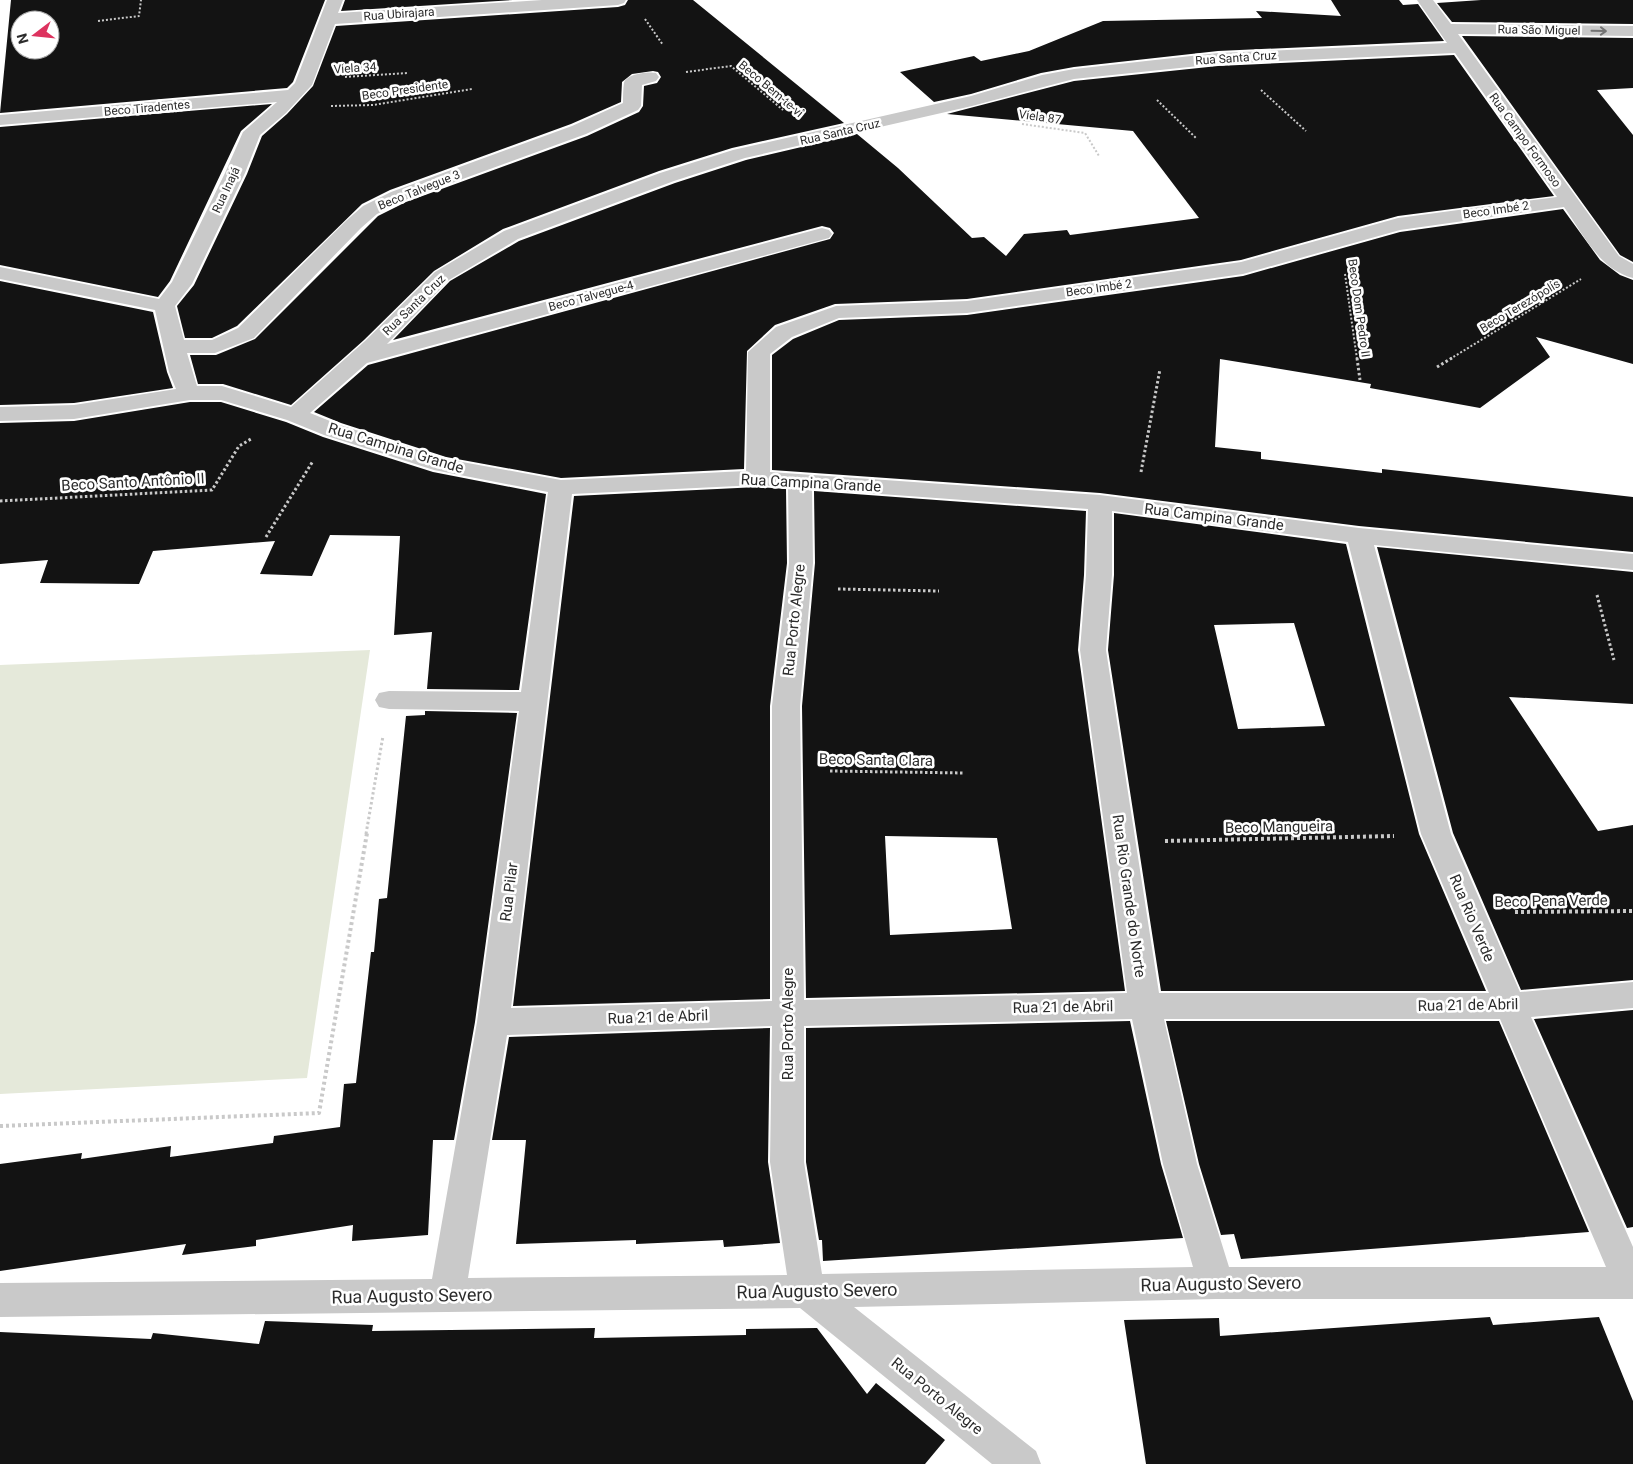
<svg xmlns="http://www.w3.org/2000/svg" width="1633" height="1464" font-family="Roboto,sans-serif">
<rect width="100%" height="100%" fill="#fff"/>
<path fill="#e5e9da" d="M 370,650 L 307,1078 L 0,1094 L 0,665 Z"/>
<path fill="#131313" fill-rule="evenodd" d="M 11,0 L 325,0 L 293,82 L 287,88 L 0,113 ZM 20,20 L 50,20 L 50,50 L 20,50 Z
M 345,0 L 513,0 L 341,11 Z
M 628,0 L 693,0 L 844,123 L 732,148 L 659,171 L 503,229 L 434,271 L 364,340 L 291,405 L 223,384 L 198,384 L 190,355 L 216,355 L 255,339 L 378,216 L 406,202 L 587,136 L 639,112 L 643,106 L 644,86 L 657,83 L 661,77 L 658,72 L 653,71 L 632,74 L 622,82 L 621,102 L 571,124 L 390,190 L 362,204 L 237,326 L 212,338 L 185,338 L 177,306 L 194,285 L 247,174 L 262,136 L 287,114 L 313,86 L 336,26 L 618,7 L 625,5 Z
M 1331,0 L 1399,0 L 1403,5 L 1418,4 L 1444,41 L 1218,51 L 1074,67 L 1041,73 L 971,94 L 934,102 L 900,72 L 974,56 L 981,61 L 1029,51 L 1103,21 L 1262,18 L 1256,11 L 1341,16 Z
M 1481,0 L 1633,0 L 1633,24 L 1452,22 L 1437,3 Z
M 1462,36 L 1633,38 L 1633,88 L 1597,90 L 1633,135 L 1633,262 L 1620,255 Z
M 1454,55 L 1554,196 L 1398,216 L 1241,260 L 967,299 L 835,304 L 775,325 L 747,351 L 744,469 L 561,478 L 446,457 L 341,423 L 314,412 L 368,365 L 830,239 L 834,233 L 830,228 L 822,226 L 393,340 L 450,281 L 519,241 L 675,183 L 746,160 L 857,134 L 898,168 L 972,238 L 984,237 L 1006,256 L 1024,234 L 1067,230 L 1070,235 L 1199,218 L 1133,131 L 947,114 L 1074,81 L 1218,66 Z
M 272,104 L 241,131 L 170,281 L 158,297 L 0,265 L 0,127 Z
M 1563,209 L 1600,260 L 1620,275 L 1633,280 L 1633,364 L 1536,337 L 1550,357 L 1480,408 L 1370,388 L 1371,384 L 1220,359 L 1215,447 L 1261,452 L 1261,459 L 1382,473 L 1382,469 L 1633,497 L 1633,552 L 1359,526 L 1100,493 L 772,470 L 772,355 L 793,339 L 839,320 L 967,315 L 1243,276 L 1400,232 Z
M 0,281 L 153,312 L 167,372 L 173,388 L 74,403 L 0,405 Z
M 190,402 L 221,402 L 286,422 L 323,437 L 433,472 L 546,494 L 519,690 L 427,689 L 432,632 L 394,635 L 400,536 L 330,535 L 312,576 L 260,574 L 275,541 L 153,551 L 139,584 L 40,583 L 48,560 L 0,564 L 0,423 L 74,421 Z
M 758,487 L 786,489 L 787,563 L 770,706 L 770,999 L 513,1006 L 574,496 Z
M 814,491 L 1086,511 L 1084,575 L 1078,650 L 1125,991 L 806,998 L 802,706 L 815,563 ZM 885,836 L 997,838 L 1012,929 L 890,935 Z
M 1114,513 L 1346,544 L 1419,834 L 1486,991 L 1161,991 L 1108,650 L 1114,575 ZM 1294,623 L 1325,726 L 1238,729 L 1214,625 Z
M 1377,547 L 1633,572 L 1633,704 L 1509,697 L 1598,831 L 1633,825 L 1633,980 L 1521,990 L 1453,833 Z
M 425,711 L 517,713 L 475,1022 L 454,1140 L 433,1140 L 428,1235 L 352,1241 L 353,1225 L 256,1240 L 256,1246 L 182,1255 L 186,1244 L 0,1271 L 0,1164 L 82,1153 L 81,1159 L 171,1146 L 170,1157 L 273,1143 L 274,1136 L 340,1127 L 344,1084 L 356,1083 L 371,952 L 374,952 L 379,899 L 387,898 L 406,716 L 425,715 Z
M 1633,1010 L 1633,1227 L 1627,1228 L 1534,1019 Z
M 1130,1021 L 1161,1164 L 1183,1238 L 823,1261 L 822,1240 L 819,1240 L 806,1162 L 806,1028 Z
M 1166,1021 L 1499,1021 L 1589,1232 L 1241,1259 L 1234,1234 L 1221,1235 L 1199,1164 Z
M 770,1028 L 768,1162 L 780,1243 L 724,1247 L 723,1240 L 636,1244 L 636,1240 L 516,1244 L 526,1140 L 492,1140 L 509,1037 Z
M 1490,1317 L 1493,1325 L 1599,1317 L 1633,1401 L 1633,1464 L 1146,1464 L 1124,1320 L 1219,1318 L 1220,1336 Z
M 265,1321 L 373,1325 L 372,1331 L 595,1328 L 594,1338 L 746,1335 L 746,1329 L 817,1328 L 867,1394 L 876,1383 L 945,1440 L 925,1464 L 0,1464 L 0,1332 L 151,1339 L 153,1333 L 259,1344 Z"/>
<g fill="none" stroke-linecap="round" stroke-linejoin="round">
<path stroke="#c9c9c9" stroke-width="2" stroke-dasharray="2 2" stroke-linecap="butt" d="M 645,19 L 663,45
M 98,21 L 139,16 L 141,0
M 686,72 L 731,66 L 783,110
M 345,77 L 407,73
M 1261,90 L 1306,131
M 1157,100 L 1196,138
M 331,106 L 373,105 L 472,89
M 1022,124 L 1085,133 L 1099,156
M 1345,274 L 1357,359
M 1450,359 L 1581,279"/>
<path stroke="#c9c9c9" stroke-width="3" stroke-dasharray="2.5 2.5" stroke-linecap="butt" d="M 1357,358 L 1360,380
M 1437,367 L 1452,358
M 1141,472 L 1160,369
M 0,501 L 212,490 L 239,446 L 251,439
M 266,537 L 313,461
M 838,589 L 939,591
M 1597,595 L 1614,660
M 830,771 L 965,773
M 366,834 L 383,736"/>
<path stroke="#c9c9c9" stroke-width="4" stroke-dasharray="3 3" stroke-linecap="butt" d="M 1165,841 L 1394,836
M 1515,912 L 1633,911
M 0,1126 L 319,1113 L 367,833"/>
<path fill="#c9c9c9" fill-rule="evenodd" d="M 327,0 L 343,0 L 338,13 L 542,0 L 626,0 L 624,3 L 618,5 L 335,24 L 312,85 L 286,113 L 260,135 L 245,173 L 192,284 L 175,306 L 184,340 L 212,340 L 238,328 L 347,220 L 363,206 L 391,192 L 572,126 L 623,103 C 623,97 623,89 624,83 C 626,74 648,71 656,73 L 659,77 L 656,81 L 642,85 L 641,106 L 638,110 L 586,134 L 405,200 L 377,214 L 361,228 L 254,338 L 215,353 L 187,353 L 197,386 L 222,386 L 291,407 L 365,341 L 435,272 L 504,231 L 660,173 L 733,150 L 971,96 L 1042,75 L 1074,69 L 1218,53 L 1447,43 L 1417,0 L 1433,0 L 1451,24 L 1633,26 L 1633,36 L 1458,34 L 1619,256 L 1633,264 L 1633,278 C 1600,270 1583,234 1564,207 L 1400,230 L 1243,274 L 967,313 L 839,318 L 792,337 L 770,354 L 770,472 L 1100,495 L 1359,528 L 1633,554 L 1633,570 L 1374,545 L 1451,834 L 1520,992 L 1633,982 L 1633,1008 L 1531,1017 L 1633,1247 L 1633,1299 L 1216,1299 L 854,1307 L 1036,1451 L 1041,1464 L 992,1464 L 800,1308 L 0,1317 L 0,1283 L 432,1279 L 477,1022 L 519,711 L 389,709 L 379,707 L 375,700 L 379,693 L 389,691 L 521,692 L 548,492 L 434,470 L 324,435 L 287,420 L 221,400 L 190,400 L 74,419 L 0,421 L 0,407 L 74,405 L 176,389 L 169,372 L 155,310 L 0,279 L 0,267 L 159,299 L 172,282 L 225,173 L 243,132 L 277,102 L 0,125 L 0,115 L 288,90 L 295,83 ZM 1455,53 L 1557,197 L 1398,218 L 1241,262 L 967,301 L 836,306 L 776,327 L 748,352 L 746,471 L 561,480 L 446,459 L 340,425 L 310,413 L 367,363 L 829,238 L 832,234 L 829,230 L 822,228 L 387,344 L 449,280 L 518,239 L 674,181 L 745,158 L 972,106 L 1074,79 L 1218,64 ZM 758,485 L 788,487 L 789,563 L 772,706 L 772,1001 L 511,1008 L 572,494 ZM 812,489 L 1088,509 L 1086,575 L 1080,650 L 1127,993 L 804,1000 L 800,706 L 813,563 ZM 1112,511 L 1348,542 L 1421,834 L 1489,993 L 1159,993 L 1106,650 L 1112,575 ZM 1132,1019 L 1163,1164 L 1193,1267 L 822,1274 L 804,1162 L 804,1026 ZM 1164,1019 L 1500,1019 L 1606,1267 L 1229,1267 L 1197,1164 ZM 772,1026 L 770,1162 L 787,1275 L 468,1278 L 507,1035 Z"/>
</g>
<defs><path id="oneway-shaft" d="M-6 0H5M1.5-3L5.5 0L1.5 3" fill="none" stroke-width="1.6" stroke-linecap="round" stroke-linejoin="round" transform="scale(1.25)"/></defs>
<use stroke="#737373" href="#oneway-shaft" transform="translate(1599 31) rotate(1)"/>
<g text-anchor="middle" stroke-width="5" stroke-linejoin="round" paint-order="stroke">
<g font-size="12" fill="#2c2c2c" stroke="#fff">
<text transform="translate(399 14) rotate(-4)" y="4">Rua Ubirajara</text>
<text transform="translate(1539 30) rotate(1)" y="4">Rua São Miguel</text>
<text transform="translate(1236 58) rotate(-4)" y="4">Rua Santa Cruz</text>
<text transform="translate(355 68) rotate(-4)" y="4">Viela 34</text>
<text transform="translate(771 89) rotate(40)" y="4">Beco Bem-te-vi</text>
<text transform="translate(405 90) rotate(-8)" y="4">Beco Presidente</text>
<text transform="translate(147 108) rotate(-5)" y="4">Beco Tiradentes</text>
<text transform="translate(1040 117) rotate(8)" y="4">Viela 87</text>
<text transform="translate(840 132) rotate(-13)" y="4">Rua Santa Cruz</text>
<text transform="translate(1525 140) rotate(54)" y="4">Rua Campo Formoso</text>
<text transform="translate(226 190) rotate(-65)" y="4">Rua Inajá</text>
<text transform="translate(419 190) rotate(-22)" y="4">Beco Talvegue 3</text>
<text transform="translate(1496 210) rotate(-8)" y="4">Beco Imbé 2</text>
<text transform="translate(1099 288) rotate(-8)" y="4">Beco Imbé 2</text>
<text transform="translate(591 296) rotate(-15)" y="4">Beco Talvegue-4</text>
<text transform="translate(414 305) rotate(-44)" y="4">Rua Santa Cruz</text>
<text transform="translate(1520 306) rotate(-31)" y="4">Beco Terezópolis</text>
<text transform="translate(1359 308) rotate(82)" y="4">Beco Dom Pedro II</text>
</g>
<g font-size="15" fill="#2c2c2c" stroke="#fff">
<text transform="translate(396 448) rotate(17)" y="5">Rua Campina Grande</text>
<text transform="translate(133 482) rotate(-3)" y="5">Beco Santo Antônio II</text>
<text transform="translate(811 483) rotate(3)" y="5">Rua Campina Grande</text>
<text transform="translate(1214 517) rotate(7)" y="5">Rua Campina Grande</text>
<text transform="translate(794 620) rotate(-84)" y="5">Rua Porto Alegre</text>
<text transform="translate(876 760) rotate(1)" y="5">Beco Santa Clara</text>
<text transform="translate(1279 827) rotate(-1)" y="5">Beco Mangueira</text>
<text transform="translate(509 892) rotate(-83)" y="5">Rua Pilar</text>
<text transform="translate(1129 896) rotate(82)" y="5">Rua Rio Grande do Norte</text>
<text transform="translate(1551 901) rotate(-1)" y="5">Beco Pena Verde</text>
<text transform="translate(1472 918) rotate(67)" y="5">Rua Rio Verde</text>
<text transform="translate(1468 1005) rotate(-1)" y="5">Rua 21 de Abril</text>
<text transform="translate(1063 1007) rotate(-1)" y="5">Rua 21 de Abril</text>
<text transform="translate(658 1017) rotate(-2)" y="5">Rua 21 de Abril</text>
<text transform="translate(788 1024) rotate(-90)" y="5">Rua Porto Alegre</text>
<text transform="translate(937 1396) rotate(39)" y="5">Rua Porto Alegre</text>
</g>
<g font-size="18" fill="#2c2c2c" stroke="#fff">
<text transform="translate(1221 1284) rotate(-1)" y="6">Rua Augusto Severo</text>
<text transform="translate(817 1291) rotate(-1)" y="6">Rua Augusto Severo</text>
<text transform="translate(412 1296) rotate(-1)" y="6">Rua Augusto Severo</text>
</g>
</g>
<g transform="translate(35 35) rotate(254)"><circle r="24" fill="#ffffff" stroke="#ababab"/>
<path d="M0-4L9 19L0 12L-9 19Z" fill="#dd335f"/>
<text y="-8" font-size="14" font-weight="bold" text-anchor="middle" fill="#2c2c2c">N</text>
</g>
</svg>
